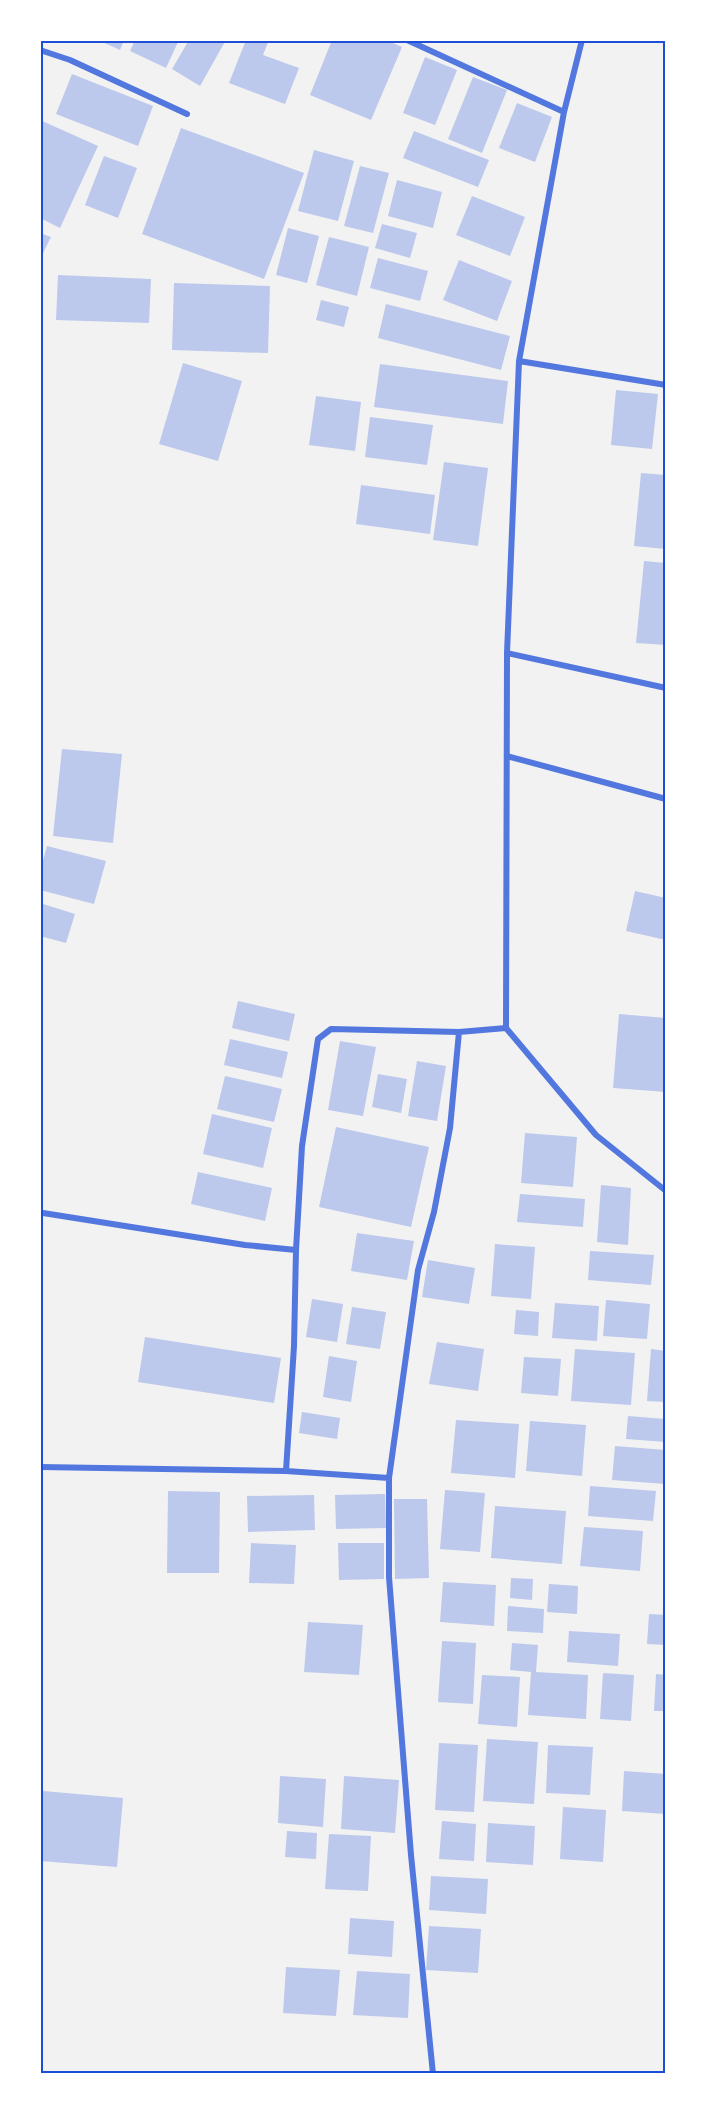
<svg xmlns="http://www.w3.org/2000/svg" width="706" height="2114" font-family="'Nunito Sans',sans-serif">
<rect width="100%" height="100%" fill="#f2f2f2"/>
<path fill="#bdc9ec" d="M 98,40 L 124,40 L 120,50 Z
M 135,40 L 179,40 L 166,68 L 130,51 Z
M 189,40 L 226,40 L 200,86 L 172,69 Z
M 246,40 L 269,40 L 263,55 L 299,68 L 285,104 L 229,83 Z
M 332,40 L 386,40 L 402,47 L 371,120 L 310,95 Z
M 425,57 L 457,70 L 435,125 L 403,113 Z
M 72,74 L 153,106 L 138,146 L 56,114 Z
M 473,77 L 507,90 L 482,153 L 448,139 Z
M 517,103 L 552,117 L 535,162 L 499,148 Z
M 40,120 L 98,146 L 60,228 L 40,218 Z
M 181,128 L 304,173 L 264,279 L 142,234 Z
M 414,131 L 489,160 L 478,187 L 403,158 Z
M 314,150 L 354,161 L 338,221 L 298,211 Z
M 104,156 L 137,168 L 118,218 L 85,205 Z
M 360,166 L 389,173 L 373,233 L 344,226 Z
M 397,180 L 442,192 L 433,228 L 388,216 Z
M 472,196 L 525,217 L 510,256 L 456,235 Z
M 382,224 L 417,233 L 410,258 L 375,248 Z
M 288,228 L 319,236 L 307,283 L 276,275 Z
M 40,233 L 51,237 L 40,259 Z
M 329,237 L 369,247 L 357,296 L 316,285 Z
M 378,258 L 428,271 L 420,301 L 370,288 Z
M 459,260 L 512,281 L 497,321 L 443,300 Z
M 58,275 L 151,279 L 149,323 L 56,320 Z
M 174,283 L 270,286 L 268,353 L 172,350 Z
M 321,300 L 349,307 L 344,327 L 316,320 Z
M 386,304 L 510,336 L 501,370 L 378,338 Z
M 183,363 L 242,381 L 218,461 L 159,444 Z
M 380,364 L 508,381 L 503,424 L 374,407 Z
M 616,390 L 658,394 L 652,449 L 611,445 Z
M 316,396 L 361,402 L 355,451 L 309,445 Z
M 370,417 L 433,425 L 427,465 L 365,457 Z
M 444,462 L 488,468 L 478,546 L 433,540 Z
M 641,473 L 666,475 L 666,549 L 634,546 Z
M 361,485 L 435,495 L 430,534 L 356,524 Z
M 644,561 L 666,563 L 666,645 L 636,643 Z
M 62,749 L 122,754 L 113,843 L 53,836 Z
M 47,846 L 106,861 L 94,904 L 40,890 L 40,871 Z
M 635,891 L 666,898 L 666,940 L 626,931 Z
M 40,903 L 75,914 L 66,943 L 40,936 Z
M 238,1001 L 295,1014 L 289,1041 L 232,1028 Z
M 619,1014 L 666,1018 L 666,1092 L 613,1088 Z
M 230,1039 L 288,1052 L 282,1078 L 224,1065 Z
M 340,1041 L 376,1047 L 363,1116 L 328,1110 Z
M 417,1061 L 446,1066 L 437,1121 L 408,1116 Z
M 378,1074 L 407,1079 L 401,1113 L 372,1107 Z
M 225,1076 L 282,1089 L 274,1122 L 217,1109 Z
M 212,1114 L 272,1128 L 263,1168 L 203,1154 Z
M 336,1127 L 429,1147 L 411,1227 L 319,1207 Z
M 525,1133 L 577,1137 L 573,1187 L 521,1183 Z
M 198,1172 L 272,1188 L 265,1221 L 191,1204 Z
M 601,1185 L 631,1188 L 628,1245 L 597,1242 Z
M 520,1194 L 585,1199 L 583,1227 L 517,1222 Z
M 357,1233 L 414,1241 L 407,1280 L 351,1271 Z
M 495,1244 L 535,1247 L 531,1299 L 491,1296 Z
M 590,1251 L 654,1255 L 651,1285 L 588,1280 Z
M 428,1260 L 475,1268 L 469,1304 L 422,1297 Z
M 312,1299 L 343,1304 L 337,1342 L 306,1337 Z
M 606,1300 L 650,1304 L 647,1339 L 603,1336 Z
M 555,1303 L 599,1306 L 597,1341 L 552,1338 Z
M 352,1307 L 386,1312 L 380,1349 L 346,1344 Z
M 516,1310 L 539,1312 L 538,1336 L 514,1334 Z
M 145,1337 L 281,1358 L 274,1403 L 138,1382 Z
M 437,1342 L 484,1349 L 478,1391 L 429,1384 Z
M 575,1349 L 635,1353 L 631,1405 L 571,1401 Z
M 651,1349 L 666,1351 L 666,1402 L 647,1401 Z
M 329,1356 L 357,1361 L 351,1402 L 323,1397 Z
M 524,1357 L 561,1359 L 558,1396 L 521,1393 Z
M 302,1412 L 340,1418 L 337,1439 L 299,1433 Z
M 628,1416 L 666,1419 L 666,1442 L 626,1439 Z
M 456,1420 L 519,1424 L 515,1478 L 451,1473 Z
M 530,1421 L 586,1425 L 582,1476 L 526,1471 Z
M 615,1446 L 666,1450 L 666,1484 L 612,1480 Z
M 590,1486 L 656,1491 L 653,1521 L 588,1516 Z
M 445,1490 L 485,1493 L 480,1552 L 440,1549 Z
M 168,1491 L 220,1492 L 219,1573 L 167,1573 Z
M 385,1494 L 386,1528 L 336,1529 L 335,1495 Z
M 314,1495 L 315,1530 L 248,1532 L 247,1496 Z
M 394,1499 L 427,1499 L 429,1578 L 395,1579 Z
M 495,1506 L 566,1511 L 562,1564 L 491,1558 Z
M 584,1527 L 643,1531 L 640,1571 L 580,1566 Z
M 251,1543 L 296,1545 L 294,1584 L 249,1583 Z
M 338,1543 L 384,1543 L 384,1579 L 339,1580 Z
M 511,1578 L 533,1579 L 532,1600 L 510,1598 Z
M 443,1582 L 496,1585 L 494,1626 L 440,1622 Z
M 549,1584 L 578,1586 L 577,1614 L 547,1612 Z
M 508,1606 L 544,1609 L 543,1633 L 507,1631 Z
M 649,1614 L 666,1615 L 666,1645 L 647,1644 Z
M 308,1622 L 363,1625 L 359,1675 L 304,1672 Z
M 569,1631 L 620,1634 L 618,1666 L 567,1662 Z
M 442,1641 L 476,1643 L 473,1704 L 438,1702 Z
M 512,1643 L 538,1645 L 536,1672 L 588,1675 L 586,1719 L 528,1715 L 531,1672 L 510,1670 Z
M 603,1673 L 634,1675 L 631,1721 L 600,1719 Z
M 656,1674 L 666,1675 L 666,1711 L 654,1711 Z
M 482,1675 L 520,1677 L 517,1727 L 478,1724 Z
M 487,1739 L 538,1742 L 534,1804 L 483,1801 Z
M 439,1743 L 478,1745 L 474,1812 L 435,1810 Z
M 548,1745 L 593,1747 L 590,1795 L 546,1793 Z
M 624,1771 L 666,1774 L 666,1814 L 622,1811 Z
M 280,1776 L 326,1779 L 323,1827 L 278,1823 Z
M 344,1776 L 399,1780 L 395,1833 L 341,1829 Z
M 43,1791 L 123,1798 L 117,1867 L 40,1861 Z
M 563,1807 L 606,1810 L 603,1862 L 560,1859 Z
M 442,1821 L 476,1824 L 474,1861 L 439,1859 Z
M 488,1823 L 535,1826 L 533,1865 L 486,1862 Z
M 287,1831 L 317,1833 L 316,1859 L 285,1857 Z
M 329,1834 L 371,1836 L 368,1891 L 325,1889 Z
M 431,1876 L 488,1879 L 486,1914 L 429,1910 Z
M 350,1918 L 394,1921 L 392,1957 L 348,1954 Z
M 429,1926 L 481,1929 L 478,1973 L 426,1970 Z
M 286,1967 L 340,1970 L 336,2016 L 283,2013 Z
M 357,1971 L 410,1974 L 408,2018 L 353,2015 Z"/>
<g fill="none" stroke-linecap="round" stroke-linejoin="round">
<path stroke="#5277de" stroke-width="6" d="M 407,40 L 564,112
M 582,40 L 564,112 L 519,361 L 507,653 L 506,1028 L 596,1135 L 666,1191
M 40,50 L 70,60 L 187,114
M 519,361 L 666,385
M 507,653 L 666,688
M 507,756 L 666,799
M 43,1213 L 245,1245 L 296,1250 L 302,1146 L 318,1039 L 331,1029 L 459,1032 L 506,1028
M 40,1467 L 286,1471 L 389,1478
M 286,1471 L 294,1346 L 296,1250
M 433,2074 L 411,1855 L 389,1577 L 389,1478 L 418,1270 L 434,1212 L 450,1128 L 459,1032"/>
</g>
<rect width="706" height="2114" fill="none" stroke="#ffffff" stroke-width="84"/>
<rect x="42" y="42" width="622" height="2030" fill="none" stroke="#1d4ed8" stroke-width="2"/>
</svg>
